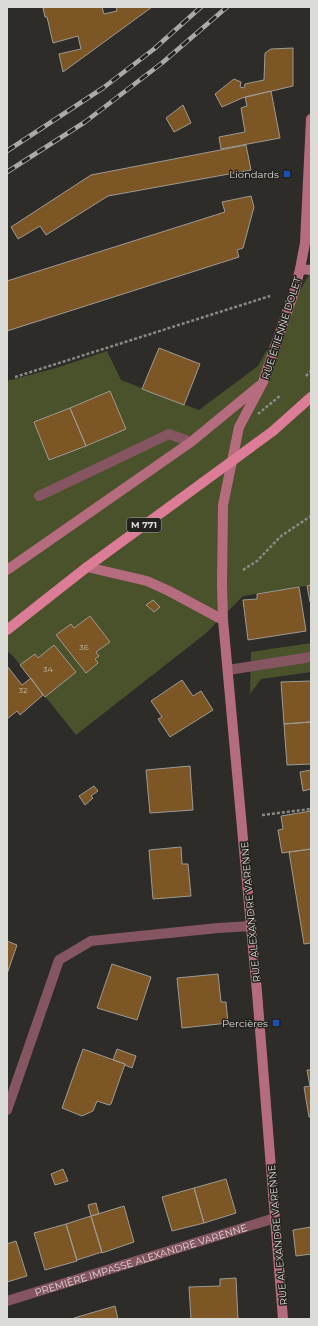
<svg xmlns="http://www.w3.org/2000/svg" width="318" height="1326" font-family="Montserrat,sans-serif">
<rect width="100%" height="100%" fill="#2d2c28"/>
<path fill="#4a522b" d="M 311,271 L 311,585 L 243,596 L 205,634 L 76,735 L 13,656 L 7,651 L 7,381 L 56,368 L 107,351 L 121,380 L 199,410 L 258,366 Z
M 311,643 L 311,672 L 261,679 L 250,694 L 251,652 Z"/>
<path fill="#7c5624" stroke="#9e9a95" d="M 45,7 L 102,7 L 104,14 L 117,11 L 116,7 L 152,7 L 63,72 L 59,54 L 81,49 L 78,36 L 53,43 L 47,17 L 45,17 L 43,8 L 45,8 Z
M 293,48 L 293,86 L 242,98 L 222,107 L 215,94 L 234,79 L 241,82 L 240,87 L 244,88 L 245,84 L 264,80 L 265,53 L 271,49 Z
M 271,91 L 280,138 L 221,149 L 219,137 L 245,132 L 241,108 L 247,106 L 245,97 Z
M 183,105 L 191,123 L 174,132 L 166,118 Z
M 246,145 L 251,170 L 108,196 L 46,235 L 40,226 L 18,239 L 11,227 L 91,175 Z
M 251,196 L 254,207 L 243,248 L 237,250 L 239,257 L 7,331 L 7,281 L 225,212 L 222,202 Z
M 159,348 L 200,364 L 184,405 L 142,389 Z
M 110,391 L 126,429 L 86,446 L 70,408 Z
M 70,408 L 86,446 L 49,460 L 34,422 Z
M 311,585 L 311,602 L 310,602 L 307,586 Z
M 299,587 L 306,631 L 248,640 L 243,600 L 257,599 L 257,594 Z
M 153,600 L 160,607 L 154,612 L 146,605 Z
M 90,616 L 110,642 L 96,652 L 99,656 L 95,659 L 98,663 L 86,673 L 56,635 L 71,624 L 74,628 Z
M 54,645 L 76,672 L 45,697 L 20,665 L 35,654 L 38,658 Z
M 7,666 L 22,685 L 31,678 L 43,695 L 20,715 L 17,711 L 7,719 Z
M 182,680 L 193,696 L 201,691 L 213,710 L 170,737 L 158,719 L 162,717 L 151,701 Z
M 311,681 L 311,722 L 284,724 L 281,682 Z
M 311,722 L 311,764 L 287,765 L 284,724 Z
M 190,766 L 193,810 L 150,813 L 146,770 Z
M 311,770 L 311,789 L 303,791 L 300,772 Z
M 94,786 L 98,791 L 91,796 L 93,798 L 85,805 L 79,796 Z
M 311,811 L 311,849 L 282,853 L 278,830 L 283,829 L 281,816 Z
M 181,847 L 182,864 L 188,864 L 191,896 L 153,899 L 149,850 Z
M 311,849 L 311,943 L 304,944 L 289,852 Z
M 7,941 L 17,945 L 7,974 Z
M 112,964 L 151,977 L 137,1020 L 97,1008 Z
M 218,974 L 221,1002 L 226,1002 L 228,1023 L 182,1028 L 177,978 Z
M 83,1049 L 125,1064 L 111,1104 L 109,1105 L 97,1101 L 93,1111 L 82,1116 L 62,1108 Z
M 117,1049 L 136,1056 L 132,1068 L 125,1065 L 125,1064 L 113,1060 Z
M 307,1070 L 311,1070 L 311,1117 L 309,1117 L 304,1087 L 310,1086 Z
M 63,1169 L 68,1181 L 55,1185 L 51,1174 Z
M 226,1179 L 236,1213 L 204,1223 L 194,1188 Z
M 194,1188 L 204,1223 L 172,1231 L 162,1197 Z
M 96,1203 L 99,1214 L 91,1216 L 88,1205 Z
M 124,1206 L 134,1242 L 102,1253 L 91,1216 Z
M 91,1216 L 102,1252 L 77,1260 L 66,1224 Z
M 66,1224 L 77,1261 L 45,1270 L 34,1233 Z
M 311,1227 L 311,1254 L 296,1256 L 293,1230 Z
M 16,1241 L 27,1276 L 7,1282 L 7,1244 Z
M 236,1278 L 238,1319 L 191,1319 L 189,1287 L 220,1286 L 220,1279 Z
M 115,1306 L 118,1319 L 74,1319 L 74,1318 Z"/>
<g fill="none" stroke-linecap="round" stroke-linejoin="round">
<path stroke="#8a8986" stroke-width="2.5" stroke-dasharray="3 2" stroke-linecap="butt" d="M 306,376 L 311,371
M 15,377 L 270,296
M 243,570 L 257,561 L 281,536 L 311,516
M 262,815 L 311,809"/>
<path stroke="#855661" stroke-width="10" d="M 39,496 L 169,434 L 191,442"/>
<g stroke="#855661" stroke-width="10">
<path d="M 228,670 L 311,657"/>
<path d="M 7,1110 L 59,960 L 91,941 L 218,928 L 251,926"/>
<path id="s1" d="M 7,1301 L 275,1218"/>
</g>
<path stroke="#b66c7f" stroke-width="10" d="M 300,269 L 311,270
M 87,567 L 147,581 L 169,591 L 223,620
M 7,570 L 191,442 L 259,386
M 283,1319 L 257,992 L 223,620 L 222,585 L 223,505 L 239,427 L 263,382 L 295,289 L 300,269 L 305,243 L 311,119"/>
<path stroke="#dc7c96" stroke-width="10" d="M 273,431 L 311,397
M 7,630 L 87,567 L 202,483"/>
<g stroke="#aaaaa7" stroke-width="4.5">
<path id="rail" d="M 7,151 L 103,88 L 154,49 L 201,7
M 7,172 L 85,122 L 162,63 L 227,7"/>
</g>
<use href="#rail" stroke="#24221e" stroke-width="3" stroke-dasharray="9" stroke-linecap="butt"/>
<path stroke="#8a8986" stroke-width="2.5" stroke-dasharray="3 2" stroke-linecap="butt" d="M 258,414 L 281,395"/>
<path stroke="#dc7c96" stroke-width="10" d="M 202,483 L 273,431"/>
</g>
<g fill="#1a4fb4" stroke="#24221e" stroke-width="1.5">
<rect x="283" y="170" width="8" height="8" rx="2"/>
<rect x="272" y="1019" width="8" height="8" rx="2"/>
</g>
<g text-anchor="middle" stroke-width="3" stroke-linejoin="round" paint-order="stroke">
<g font-size="8" fill="#c3baab">
<text x="84" y="650">36</text>
<text x="48" y="672">34</text>
<text x="23" y="693">32</text>
</g>
<rect fill="#24221e" stroke="#a4a4a0" stroke-width="1" x="127" y="518" width="34" height="14" rx="3"/>
<g font-size="9" font-weight="bold" fill="#dbdbd8">
<text x="144" y="528">M 771</text>
</g>
<g font-size="10" fill="#dbdbd8" stroke="#24221e" text-anchor="end">
<text x="279" y="178">Liondards</text>
<text x="268" y="1027">Percières</text>
</g>
<g font-size="10" fill="#dbdbd8" stroke="#24221e">
<text transform="translate(281 328) rotate(-72)" y="4">RUE ÉTIENNE DOLET</text>
<text transform="translate(250 912) rotate(-95)" y="4">RUE ALEXANDRE VARENNE</text>
<text transform="translate(277 1235) rotate(-95)" y="4">RUE ALEXANDRE VARENNE</text>
<text dy="4" stroke="none"><textPath href="#s1" startOffset="140">PREMIÈRE IMPASSE ALEXANDRE VARENNE</textPath></text>
</g>
</g>
<rect width="318" height="1326" fill="none" stroke="#dbdbd8" stroke-width="16"/>
</svg>
